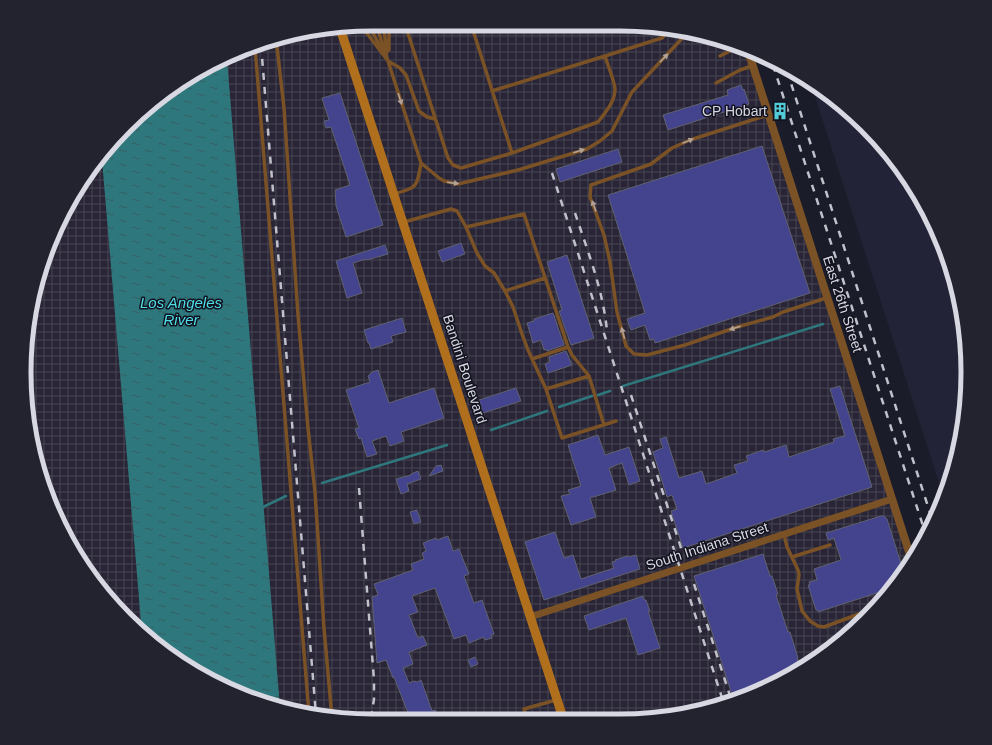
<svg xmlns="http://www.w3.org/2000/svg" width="992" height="745" font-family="Arial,sans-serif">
<defs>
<pattern id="industrial-grid" width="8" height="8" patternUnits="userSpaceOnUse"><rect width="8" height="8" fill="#292536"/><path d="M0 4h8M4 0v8" fill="none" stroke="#474453"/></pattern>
<pattern id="water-ripples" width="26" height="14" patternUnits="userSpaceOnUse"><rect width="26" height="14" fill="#2e777c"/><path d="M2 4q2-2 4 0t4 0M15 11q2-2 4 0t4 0" fill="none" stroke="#365f63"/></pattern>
</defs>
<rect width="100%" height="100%" fill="#1b1c29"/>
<path fill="#222336" d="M 810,81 L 813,83 L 866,126 L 909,179 L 941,239 L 961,304 L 968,372 L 961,440 L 944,498 Z"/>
<path fill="url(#industrial-grid)" d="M 373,24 L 642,25 L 710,36 L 744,52 L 912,562 L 909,566 L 866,619 L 813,662 L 732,702 L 665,718 L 327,718 L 261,703 L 198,674 L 143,634 L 83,566 L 42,484 L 25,395 L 31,304 L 60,218 L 126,126 L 198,71 L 282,36 Z"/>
<path fill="url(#water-ripples)" d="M 227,59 L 280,707 L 261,703 L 198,674 L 142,634 L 102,160 L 126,126 L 198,71 Z"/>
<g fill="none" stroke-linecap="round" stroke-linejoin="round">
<path stroke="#2e777c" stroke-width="2.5" d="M 623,386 L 823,324
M 598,395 L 610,391
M 559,407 L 592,396
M 491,430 L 547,411
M 322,483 L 447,445
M 261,508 L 286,496"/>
</g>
<path fill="#44438e" stroke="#5f6170" d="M 741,85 L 743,90 L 744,89 L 749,104 L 668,130 L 663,115 L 728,95 L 727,90 Z
M 340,93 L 383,225 L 346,237 L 336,206 L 335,190 L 350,185 L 331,127 L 326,128 L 324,121 L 329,120 L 322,98 Z
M 762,146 L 810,293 L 655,343 L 654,339 L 650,340 L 645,325 L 631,330 L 627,319 L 645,313 L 608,195 Z
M 618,149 L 622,162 L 560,182 L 556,169 Z
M 461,243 L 465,254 L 442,262 L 438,251 Z
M 385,245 L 388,254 L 367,260 L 366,259 L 353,263 L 362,293 L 347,298 L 336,261 Z
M 567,255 L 594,338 L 571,345 L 559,311 L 562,310 L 547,262 Z
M 553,313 L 564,345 L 547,351 L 546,349 L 544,350 L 541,340 L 533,343 L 527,323 L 534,321 L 534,319 Z
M 402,318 L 406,332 L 391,336 L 393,342 L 371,349 L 369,343 L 368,343 L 364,330 Z
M 566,351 L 572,365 L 548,373 L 545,364 L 550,362 L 549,357 Z
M 378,370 L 389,403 L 434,388 L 444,418 L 401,432 L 404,441 L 390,446 L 386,436 L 372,441 L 377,454 L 367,457 L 361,438 L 359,439 L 355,429 L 359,428 L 346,390 L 370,382 L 368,376 L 372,372 Z
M 840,386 L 872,487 L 683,548 L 671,511 L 677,509 L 672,495 L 667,497 L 653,452 L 663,448 L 660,439 L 666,437 L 679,478 L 702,471 L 706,484 L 737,473 L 734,465 L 748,461 L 746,456 L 763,450 L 764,452 L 786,445 L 789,457 L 834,442 L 833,439 L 845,436 L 830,389 Z
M 516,388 L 521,401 L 483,413 L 479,400 Z
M 598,435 L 605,455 L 629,447 L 640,481 L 629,485 L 622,463 L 609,468 L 616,490 L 590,498 L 596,517 L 571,525 L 561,496 L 570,494 L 568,490 L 581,486 L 568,445 Z
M 441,465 L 443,471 L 429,476 L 436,466 Z
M 418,471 L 421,479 L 407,484 L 409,491 L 401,494 L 396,479 L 411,475 L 411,474 Z
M 417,510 L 421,522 L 414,524 L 410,512 Z
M 881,516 L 884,516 L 887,519 L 904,573 L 887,593 L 886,590 L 818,612 L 818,610 L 816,610 L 808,585 L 810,585 L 809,582 L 817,580 L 814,569 L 841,560 L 834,538 L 828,540 L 826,533 Z
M 555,532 L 564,558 L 573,555 L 581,579 L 614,568 L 612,562 L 616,561 L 615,560 L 627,556 L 629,557 L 636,555 L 640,569 L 544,600 L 525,542 Z
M 448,536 L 453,551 L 459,549 L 469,574 L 464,576 L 474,603 L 482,600 L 494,634 L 491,635 L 492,638 L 485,640 L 484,637 L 469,643 L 466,635 L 454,639 L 435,588 L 412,596 L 418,612 L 409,615 L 418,638 L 423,636 L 427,645 L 409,652 L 413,664 L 403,668 L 409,683 L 414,681 L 417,682 L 421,680 L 432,711 L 435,710 L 438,718 L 418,718 L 417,715 L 410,718 L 394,677 L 393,678 L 386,660 L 377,663 L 372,597 L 378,595 L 374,584 L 413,570 L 411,564 L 424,559 L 422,553 L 426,551 L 423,543 L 436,538 L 437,540 Z
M 763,554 L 770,576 L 772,576 L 778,594 L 776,595 L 788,632 L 790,632 L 798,658 L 797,658 L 800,669 L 734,701 L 694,576 Z
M 643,596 L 644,600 L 646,600 L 650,611 L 648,611 L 660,648 L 638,655 L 626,618 L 589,630 L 584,616 Z
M 475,657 L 478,664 L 471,667 L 468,660 Z"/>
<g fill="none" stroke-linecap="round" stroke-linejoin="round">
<path stroke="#7a5225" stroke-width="3.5" d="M 370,24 L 372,31 L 383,52
M 376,24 L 421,163 C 417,188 417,187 394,194
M 383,24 L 387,52
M 405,24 L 448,158 L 453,165 L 461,168 L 512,153 L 598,122 C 605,113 615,102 615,89 C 615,83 607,63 605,56 L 662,38 L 670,29
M 471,24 L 512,153
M 364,25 L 366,32 L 388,61 L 400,68 L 406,75 L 419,111 L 427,117 L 435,119
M 473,30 L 492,24
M 276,38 L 284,108 L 298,315 L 308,428 L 315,492 L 324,628 L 332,718
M 255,47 L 309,714
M 389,50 L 389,24
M 720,56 L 736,48
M 716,83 L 740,70 L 752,66
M 492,91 L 605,56
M 768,115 L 746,122 L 690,140 L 672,148 L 651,164 L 591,185 L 590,197 L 604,235 L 610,262 L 617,312 L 626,346 L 634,354 L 647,355 L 685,345 L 737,327 L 773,317 L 783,312 L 826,298
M 421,163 L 439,178 L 444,181 L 458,184 L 518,170 L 587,149 L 600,141 L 612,131 L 632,92 L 688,32
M 404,222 L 451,209 L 457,211 L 466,227 L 477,253 L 485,266 L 494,273 L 505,291 L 513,307 L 522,334 L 528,350 L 546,389 L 562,438 L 616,421
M 466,227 L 524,214 L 568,347 L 572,355 L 589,376 L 604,425
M 505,291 L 545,278
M 532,359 L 568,347
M 546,389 L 589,376
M 784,534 L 787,547 L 798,570 L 799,575 L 797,589 L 802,611 L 810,621 L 818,626 L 824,627 L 875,608
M 792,557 L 830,545
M 527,718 L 524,709 L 556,700"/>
<path stroke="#7a5225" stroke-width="7" d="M 530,617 L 892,499"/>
<path stroke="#7a5225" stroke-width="8" d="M 749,54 L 912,561"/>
<path stroke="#b06f1c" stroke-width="9" d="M 340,28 L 563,718"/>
<path stroke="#c0c1cb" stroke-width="2.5" stroke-dasharray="7 7" stroke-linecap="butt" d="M 261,45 L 316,715
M 773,65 L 926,535
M 787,71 L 933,522
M 552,173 L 724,704
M 575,213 C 588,252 603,290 607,331
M 631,395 L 683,554
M 359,488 L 374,680 L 374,699 L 371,718
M 694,584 L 732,702"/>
</g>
<defs><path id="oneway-solid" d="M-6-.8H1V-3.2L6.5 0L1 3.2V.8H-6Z"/></defs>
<g fill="#b2a296">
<use href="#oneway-solid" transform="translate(664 58) rotate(-46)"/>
<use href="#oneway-solid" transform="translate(400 99) rotate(72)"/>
<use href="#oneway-solid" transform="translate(688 141) rotate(-22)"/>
<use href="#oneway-solid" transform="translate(579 151) rotate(-17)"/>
<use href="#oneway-solid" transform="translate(453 183) rotate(7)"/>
<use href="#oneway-solid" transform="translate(594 206) rotate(-110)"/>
<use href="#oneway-solid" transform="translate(735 328) rotate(162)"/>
<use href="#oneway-solid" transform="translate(623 333) rotate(-105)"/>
</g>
<defs>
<g id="building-bare" transform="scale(1.38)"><path d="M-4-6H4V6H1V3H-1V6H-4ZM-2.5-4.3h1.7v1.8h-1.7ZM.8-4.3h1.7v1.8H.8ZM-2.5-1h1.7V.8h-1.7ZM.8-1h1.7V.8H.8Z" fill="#52cbd7" stroke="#12131f" stroke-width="2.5" paint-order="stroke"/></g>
</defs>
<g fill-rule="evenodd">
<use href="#building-bare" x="780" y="111"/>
</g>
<g text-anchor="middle" stroke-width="3" stroke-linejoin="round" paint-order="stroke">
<g font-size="14" fill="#d7d8e1" stroke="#12131f" text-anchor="end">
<text x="767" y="116">CP Hobart</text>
</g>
<g font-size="14" fill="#d7d8e1" stroke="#12131f">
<text transform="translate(843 304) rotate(72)" y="5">East 26th Street</text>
<text transform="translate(465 369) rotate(72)" y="5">Bandini Boulevard</text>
<text transform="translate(707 546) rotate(-18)" y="5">South Indiana Street</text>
</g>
<g font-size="15" font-style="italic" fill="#4fdde7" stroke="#12131f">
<text x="181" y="308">Los Angeles<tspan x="181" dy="17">River</tspan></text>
</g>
</g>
<path d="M0 0H992V745H0ZM372 31H620A341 341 0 0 1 961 372V373A341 341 0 0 1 620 714H372A341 341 0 0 1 31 373V372A341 341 0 0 1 372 31Z" fill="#22232f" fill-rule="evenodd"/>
<path fill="none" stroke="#d7d8e1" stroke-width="5" d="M372 31H620A341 341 0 0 1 961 372V373A341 341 0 0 1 620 714H372A341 341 0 0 1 31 373V372A341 341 0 0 1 372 31Z"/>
</svg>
